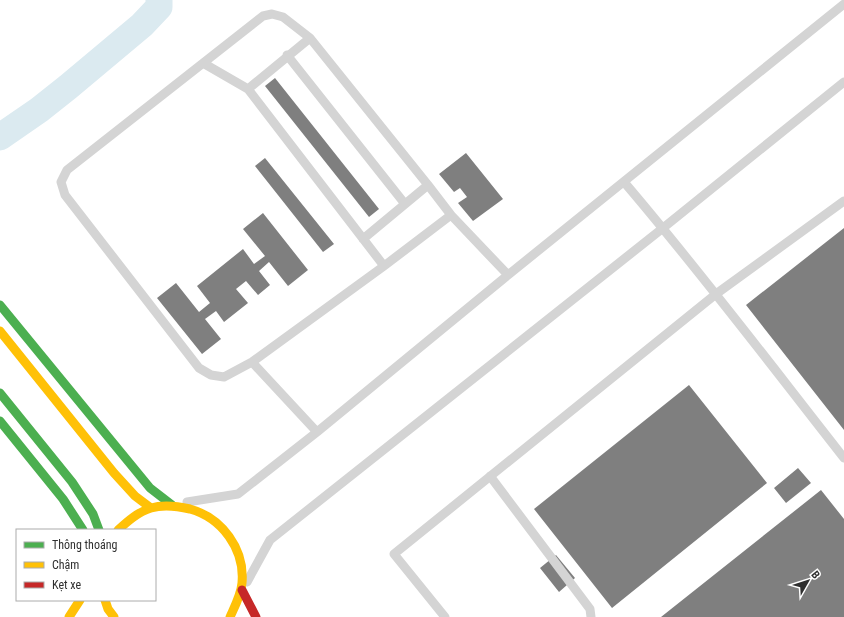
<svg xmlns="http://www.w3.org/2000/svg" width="844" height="617" font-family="'Roboto Condensed',sans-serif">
<rect width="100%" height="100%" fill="#fff"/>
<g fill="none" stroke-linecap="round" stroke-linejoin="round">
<path stroke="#dbeaf0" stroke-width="27" d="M 0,137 L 39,110 L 68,87 L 142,25 L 159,7 L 159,0"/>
</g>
<path fill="#7f7f7f" d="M 275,78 L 379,209 L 369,217 L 265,86 Z
M 466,153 L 503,199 L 473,221 L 458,203 L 467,197 L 460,188 L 454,192 L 439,174 Z
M 265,158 L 334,244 L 323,252 L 255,166 Z
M 263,213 L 308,270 L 288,286 L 269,262 L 259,271 L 270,285 L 258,295 L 246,281 L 236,289 L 248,303 L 224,322 L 216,311 L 205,319 L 221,339 L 202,354 L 157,298 L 176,283 L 199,312 L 210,303 L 197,286 L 243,249 L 254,264 L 265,256 L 243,229 Z
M 844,228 L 844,430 L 746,305 Z
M 689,385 L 767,483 L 612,608 L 534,509 Z
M 798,468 L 811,483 L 786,503 L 774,488 Z
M 821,490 L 844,519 L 844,617 L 661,617 Z
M 556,555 L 575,578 L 559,592 L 540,568 Z"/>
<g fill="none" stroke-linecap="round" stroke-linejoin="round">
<path stroke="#d4d4d4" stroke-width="9" d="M 287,55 L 405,204
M 203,63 L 248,89 L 384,266
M 248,89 L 310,38
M 624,182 C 700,271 771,365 844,458
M 451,215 L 384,266 L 252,362 L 224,377 L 211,375 L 199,368 L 65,195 L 61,182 L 67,170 L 263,16 L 272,14 L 283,17 L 310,38 L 428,185 L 451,215 L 508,275
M 363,239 L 428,185
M 252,362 L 317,432
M 490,476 L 590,609 L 591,617
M 187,502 L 238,494 L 317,432 L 508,275 L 844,4
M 247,582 L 270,540 L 663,228 L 844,82
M 445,617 L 394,554 L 716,294 L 844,201"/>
<path stroke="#4caf50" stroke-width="9" d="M 0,305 L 150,488 L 172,505
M 0,393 L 72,482 L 93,514 L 99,530
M 0,421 L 63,499 L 83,530"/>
<path stroke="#ffc107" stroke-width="9" d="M 0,331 L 114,473 L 135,496 L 151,508
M 118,530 C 128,521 138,512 151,508 C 164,504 177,506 190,509 C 222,518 245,549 242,583 C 241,595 235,606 230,617
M 105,600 L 108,609 L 114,617
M 69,617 L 80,600"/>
<path stroke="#c62828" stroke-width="9" d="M 242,590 L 256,617"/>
</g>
<rect x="16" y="529" width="140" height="72" fill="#ffffff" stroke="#acacac"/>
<rect x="24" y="542" width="20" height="6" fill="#4caf50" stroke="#acacac"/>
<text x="52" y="549" font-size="12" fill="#2f2f2f">Thông thoáng</text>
<rect x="24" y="562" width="20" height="6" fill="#ffc107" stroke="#acacac"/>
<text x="52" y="569" font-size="12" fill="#2f2f2f">Chậm</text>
<rect x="24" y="582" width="20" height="6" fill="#c62828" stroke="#acacac"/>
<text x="52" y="589" font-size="12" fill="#2f2f2f">Kẹt xe</text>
<g transform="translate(808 581) rotate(51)" stroke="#ffffff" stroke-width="3" paint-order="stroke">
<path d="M0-3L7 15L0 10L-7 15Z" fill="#2f2f2f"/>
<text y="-6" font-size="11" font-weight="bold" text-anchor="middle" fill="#2f2f2f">B</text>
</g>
</svg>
